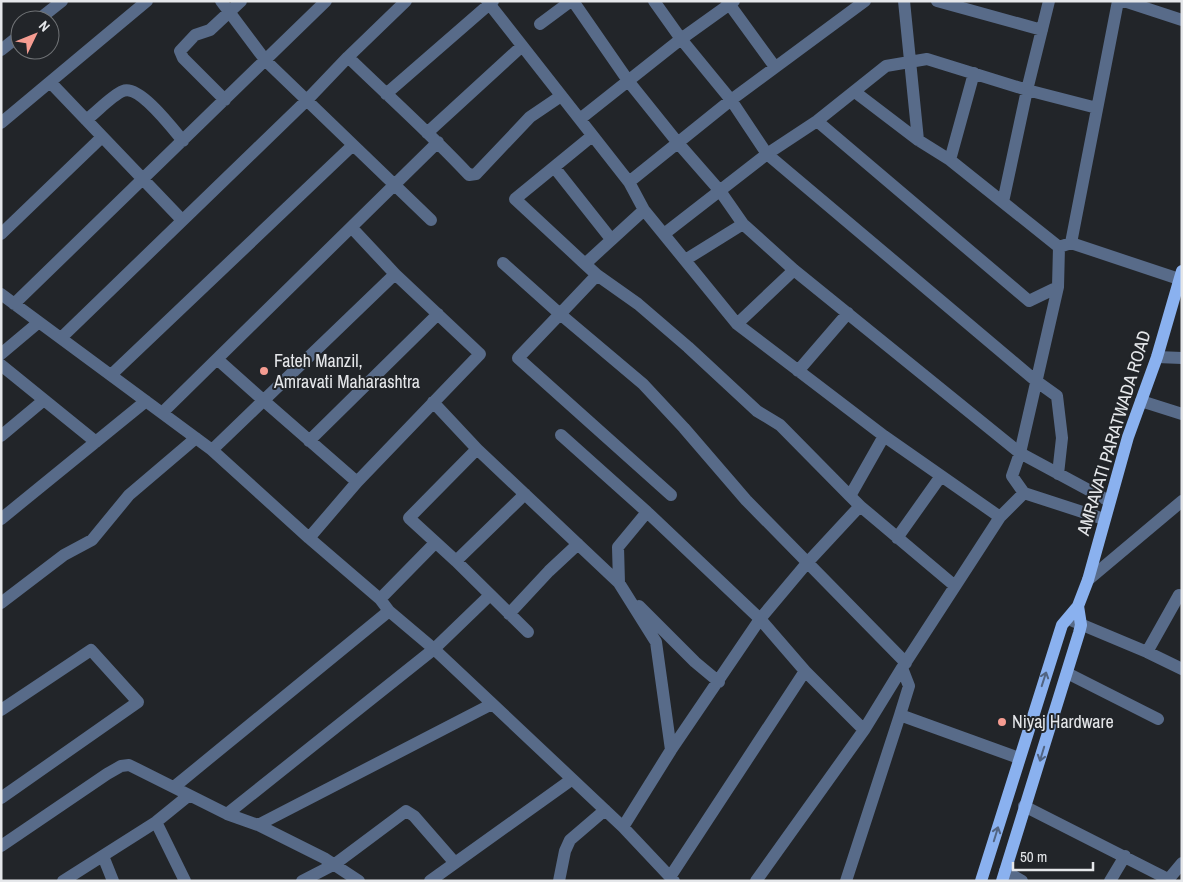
<svg xmlns="http://www.w3.org/2000/svg" width="1183" height="882" font-family="'Archivo Narrow',sans-serif">
<rect width="100%" height="100%" fill="#222529"/>
<g fill="none" stroke-linecap="round" stroke-linejoin="round">
<path stroke="#586b89" stroke-width="12" d="M 221,1 L 266,61 L 431,220
M 487,1 L 629,182 L 644,210 L 737,324 L 884,436 L 1000,517 L 1024,493 L 1104,519
M 573,1 L 629,82 L 678,143 L 720,191 L 743,224 L 794,270 L 1020,453 L 1109,501
M 654,1 L 681,39 L 731,100 L 767,154 L 1036,381 L 1057,396 L 1062,438 L 1058,474
M 727,1 L 775,67
M 904,1 L 918,140
M 937,1 L 1042,30
M 1124,1 L 1182,20
M 38,20 L 62,1
M 540,24 L 571,1
M 1,50 L 20,35
M 348,57 C 388,96 431,134 469,175 L 476,174 L 530,117 L 561,96
M 50,82 L 182,220
M 855,92 L 918,140 L 950,160 L 1059,247 L 1071,243 L 1179,279
M 386,94 L 493,1
M 225,100 L 183,58 L 180,51 L 195,35 L 210,30 L 241,1
M 580,119 L 681,39 L 734,1
M 86,120 C 97,112 111,96 123,91 C 139,84 173,129 183,141
M 817,121 L 1029,301 L 1058,287
M 1,123 L 147,1
M 427,133 L 522,46
M 950,160 L 974,73
M 554,167 L 611,239
M 629,182 L 731,100 L 865,1
M 1003,202 L 1027,90 L 1049,1
M 644,210 L 585,264 L 597,275 L 560,314 L 643,384 L 684,428 L 746,500 L 906,663
M 1,234 L 102,137
M 664,234 L 767,154 L 817,121 L 886,66 L 927,59 L 1027,90 L 1097,108
M 1071,243 L 1118,1
M 685,260 L 743,224
M 503,263 L 560,314 L 518,358 L 671,495
M 585,264 L 515,199 L 592,136
M 597,275 L 638,304 L 688,347 L 757,411 L 780,425 L 850,496
M 1,294 L 212,450 L 309,538 L 380,599 L 389,611 L 434,649 L 623,827 L 674,881
M 14,304 L 326,1
M 737,324 L 794,270
M 61,338 L 306,101 L 348,57 L 406,1
M 1,354 L 39,322
M 1157,357 L 1182,358
M 217,359 L 263,400 L 357,482
M 1,365 L 96,442
M 798,371 L 848,313
M 111,375 L 353,145
M 1141,401 L 1182,414
M 433,402 L 477,449 L 619,583
M 162,413 L 438,142
M 561,435 L 647,512 L 760,619 L 805,671 L 670,877
M 1,436 L 44,400
M 884,436 L 850,496 L 860,506 L 955,586
M 309,441 L 438,314
M 477,449 L 409,518 L 456,561 L 528,632
M 212,450 L 395,274
M 1024,493 L 1012,476 L 1020,453 L 1058,287 L 1059,247
M 647,512 L 618,547 L 619,583 L 656,642 L 671,750
M 1,519 L 146,401
M 309,538 L 357,482 L 480,354 L 395,274 L 352,228
M 897,538 L 941,476
M 456,561 L 525,494
M 1088,580 L 1182,501
M 380,599 L 435,543
M 1,603 L 64,555 L 92,540 L 129,495 L 196,438
M 639,606 L 695,662 L 719,682
M 509,614 L 549,571 L 578,544
M 1073,621 L 1147,652 L 1182,669
M 1147,652 L 1179,595
M 902,668 L 909,686 L 900,715 L 1019,758
M 805,671 L 864,730
M 1067,673 L 1158,719
M 1,710 L 91,650 L 138,702 L 1,798
M 174,787 L 389,611
M 1024,806 L 1168,879
M 227,814 L 434,649 L 490,595
M 156,822 L 185,881
M 258,825 L 492,704
M 623,827 L 671,750 L 760,619 L 807,563 L 860,506
M 1,846 L 107,774 L 121,766 L 129,765 L 227,814 L 258,825 L 324,858 L 359,881
M 103,856 L 113,881
M 1005,871 L 1022,881
M 63,881 L 156,822 L 188,796
M 302,881 L 335,864 L 406,811 L 414,816 L 455,863
M 430,881 L 571,780
M 559,881 L 565,851 L 570,840 L 605,810
M 756,881 L 864,730 L 902,668 L 1000,517
M 846,881 L 900,715
M 1110,881 L 1125,856
M 1167,881 L 1182,863"/>
<path stroke="#8ab1ef" stroke-width="12" d="M 981,881 L 1062,625 L 1078,606 L 1088,580 L 1128,437 L 1157,357 L 1182,271
M 1002,881 L 1079,633 L 1081,625 L 1078,606"/>
</g>
<defs><path id="oneway-shaft" d="M-6 0H5M1.5-3L5.5 0L1.5 3" fill="none" stroke-width="1.6" stroke-linecap="round" stroke-linejoin="round" transform="scale(1.25)"/></defs>
<g stroke="#516482">
<use href="#oneway-shaft" transform="translate(1044 679) rotate(-72)"/>
<use href="#oneway-shaft" transform="translate(1042 754) rotate(107)"/>
<use href="#oneway-shaft" transform="translate(996 834) rotate(-73)"/>
</g>
<g fill="#f59c91" stroke="#222529" stroke-width="2">
<circle cx="264" cy="371" r="5"/>
<circle cx="1002" cy="722" r="5"/>
</g>
<g text-anchor="middle" stroke-width="4" stroke-linejoin="round" paint-order="stroke">
<g font-size="18" fill="#e5e7ea" stroke="#222529" text-anchor="start">
<text x="274" y="367">Fateh Manzil,<tspan x="274" dy="21">Amravati Maharashtra</tspan></text>
<text x="1012" y="728">Niyaj Hardware</text>
</g>
<g font-size="18" fill="#e5e7ea" stroke="#222529">
<text transform="translate(1114 433) rotate(-73)" y="6">AMRAVATI PARATWADA ROAD</text>
</g>
</g>
<rect width="1183" height="882" fill="none" stroke="#e5e7ea" stroke-width="5"/>
<g transform="translate(35 35) rotate(47)"><circle r="24" fill="#222529" stroke="#707376"/>
<path d="M0-4L9 19L0 12L-9 19Z" fill="#f59c91"/>
<text y="-8" font-size="14" font-weight="bold" text-anchor="middle" fill="#e5e7ea">N</text>
</g>
<path d="M1013 862v8h80v-8" fill="none" stroke="#e5e7ea" stroke-width="2.5"/>
<text x="1020" y="862" font-size="15" fill="#e5e7ea" stroke="#222529" stroke-width="4" paint-order="stroke">50 m</text>
</svg>
